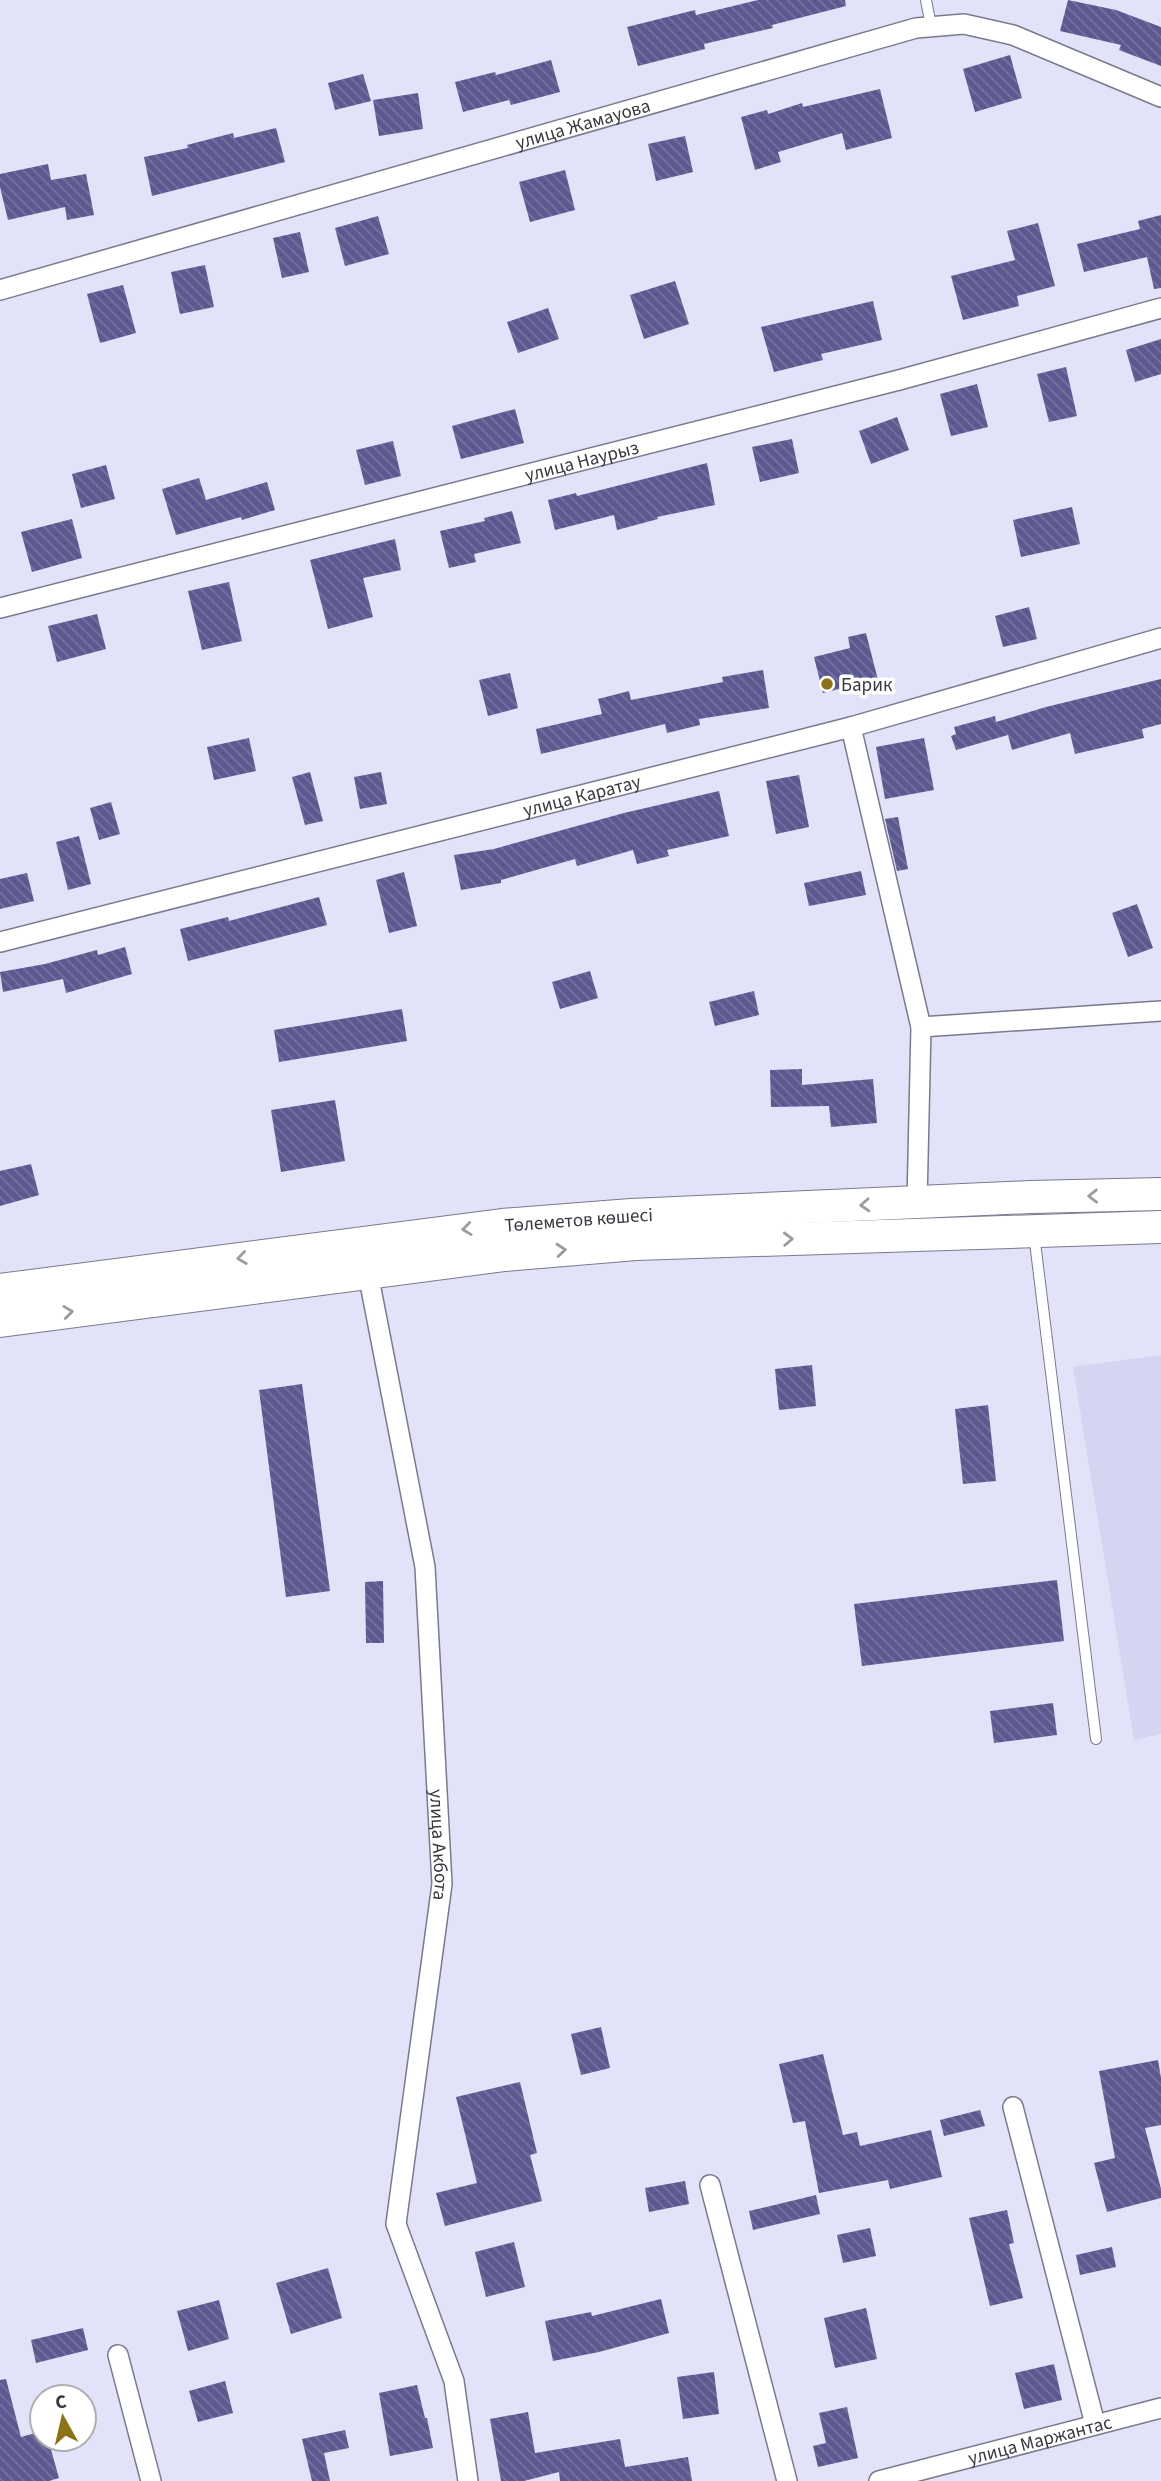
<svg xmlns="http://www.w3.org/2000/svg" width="1161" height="2481" font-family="'Source Sans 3',sans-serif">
<defs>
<pattern id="building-back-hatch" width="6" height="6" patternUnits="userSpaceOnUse" patternTransform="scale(1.75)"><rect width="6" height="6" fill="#5b5990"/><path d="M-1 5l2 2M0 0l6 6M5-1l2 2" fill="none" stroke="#75749e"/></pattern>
</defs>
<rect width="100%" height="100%" fill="#e2e2f8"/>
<path fill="#d4d5f1" d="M 1161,1355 L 1161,1734 L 1134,1740 L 1073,1367 Z"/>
<path fill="url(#building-back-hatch)" d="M 758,0 L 845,0 L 846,6 L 772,25 L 773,28 L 704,44 L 705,49 L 638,66 L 627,27 L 695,10 L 696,15 Z
M 1068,0 L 1116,10 L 1161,27 L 1161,66 L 1119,50 L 1121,45 L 1060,31 Z
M 1010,55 L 1022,98 L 975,112 L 963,69 Z
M 551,60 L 560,92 L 511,105 L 509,100 L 463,112 L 455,82 L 495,72 L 496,75 Z
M 363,74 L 371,101 L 335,110 L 328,83 Z
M 880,89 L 892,138 L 846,150 L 842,133 L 778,152 L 781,162 L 755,170 L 741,117 L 767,110 L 768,114 L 802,103 L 803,107 Z
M 418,93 L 423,129 L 379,136 L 373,100 Z
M 276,128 L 285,162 L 152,196 L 144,157 L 188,148 L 187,145 L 233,133 L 234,138 Z
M 685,136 L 693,172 L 656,181 L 648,144 Z
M 48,164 L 51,180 L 86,174 L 94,215 L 67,220 L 65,207 L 8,220 L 0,187 L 0,174 Z
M 565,170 L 575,210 L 530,222 L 519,182 Z
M 1161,215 L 1161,288 L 1154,289 L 1147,257 L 1084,272 L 1077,244 L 1140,229 L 1138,221 Z
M 378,216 L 389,254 L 345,266 L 335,228 Z
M 1038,223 L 1055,286 L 1017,296 L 1019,306 L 963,320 L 951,276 L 1015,260 L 1007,231 Z
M 300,232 L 309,272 L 282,278 L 273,238 Z
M 205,265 L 214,307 L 180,314 L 171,272 Z
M 675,281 L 689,324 L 644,339 L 630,295 Z
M 123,285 L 136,333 L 100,343 L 87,294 Z
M 873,301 L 882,340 L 821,354 L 823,360 L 774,372 L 761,327 Z
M 548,308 L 559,339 L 518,353 L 507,322 Z
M 1161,339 L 1161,374 L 1135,382 L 1126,350 Z
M 1066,367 L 1077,416 L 1049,422 L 1037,374 Z
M 977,384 L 988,427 L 951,436 L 940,394 Z
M 515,409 L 524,443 L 461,459 L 452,426 Z
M 897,417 L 909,450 L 871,464 L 859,431 Z
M 792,439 L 799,473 L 760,482 L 752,447 Z
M 393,441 L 401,476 L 365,485 L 356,450 Z
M 707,463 L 715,505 L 657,517 L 658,519 L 617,530 L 614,515 L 555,530 L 548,500 L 576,493 L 577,496 Z
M 106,465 L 115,499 L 81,508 L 72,474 Z
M 199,478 L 206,500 L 267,482 L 275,510 L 242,520 L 241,517 L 176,535 L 162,489 Z
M 1072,507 L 1080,544 L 1021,557 L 1013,520 Z
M 512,511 L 521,543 L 474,554 L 476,562 L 449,568 L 440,531 L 485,521 L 484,518 Z
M 72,519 L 82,558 L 32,572 L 21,532 Z
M 395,539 L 401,570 L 363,578 L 373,617 L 328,629 L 310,560 Z
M 229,582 L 242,641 L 202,650 L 188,591 Z
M 1029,607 L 1037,639 L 1003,647 L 995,616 Z
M 97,614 L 106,649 L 57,662 L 48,626 Z
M 866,633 L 879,684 L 860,688 L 859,684 L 823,693 L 814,657 L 850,648 L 848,637 Z
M 763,670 L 769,708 L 699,719 L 700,725 L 667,733 L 665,724 L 541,754 L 536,729 L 602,714 L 598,699 L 629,691 L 631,700 L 723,682 L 722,677 Z
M 510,673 L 518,708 L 488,716 L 479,680 Z
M 1161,679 L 1161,724 L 1142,729 L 1144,738 L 1075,754 L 1070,733 L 1012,750 L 1008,735 L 956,750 L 951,736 L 956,734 L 954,727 L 995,716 L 996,722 L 1046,707 Z
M 249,738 L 256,771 L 214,780 L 207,747 Z
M 924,738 L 934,790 L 885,799 L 876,747 Z
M 310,772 L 323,821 L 305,825 L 292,777 Z
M 381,772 L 387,804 L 360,809 L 354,777 Z
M 799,775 L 809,827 L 776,834 L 766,781 Z
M 719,791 L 729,836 L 667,850 L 669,856 L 637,864 L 633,850 L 577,866 L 575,859 L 501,880 L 501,883 L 461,890 L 454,855 L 494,849 L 624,813 Z
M 111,802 L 120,834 L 99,840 L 90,808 Z
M 898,817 L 908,869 L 897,871 L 885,819 Z
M 79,836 L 91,884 L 68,890 L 56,842 Z
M 861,871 L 866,895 L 809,906 L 804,883 Z
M 404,872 L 417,926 L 389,933 L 376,880 Z
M 27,873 L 34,901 L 0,909 L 0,879 Z
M 319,897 L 327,925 L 188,961 L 180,929 L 228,917 L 229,921 Z
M 1137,904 L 1153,948 L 1128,957 L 1112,913 Z
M 125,947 L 132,974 L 66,993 L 63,979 L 3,992 L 0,972 L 45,964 L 97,950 L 98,955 Z
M 590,971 L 598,998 L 560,1009 L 552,982 Z
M 754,991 L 759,1015 L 715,1026 L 709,1002 Z
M 402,1009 L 407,1041 L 279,1062 L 274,1030 Z
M 802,1069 L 802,1085 L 873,1079 L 877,1123 L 831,1127 L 829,1106 L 771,1107 L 770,1070 Z
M 335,1100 L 345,1161 L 281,1172 L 271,1110 Z
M 31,1164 L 39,1195 L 0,1206 L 0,1171 Z
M 812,1365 L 816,1406 L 779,1410 L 775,1369 Z
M 302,1384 L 330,1591 L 286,1597 L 259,1390 Z
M 988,1405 L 996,1481 L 963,1484 L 955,1409 Z
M 1057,1580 L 1064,1641 L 862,1666 L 854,1604 Z
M 383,1581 L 384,1643 L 366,1643 L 365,1582 Z
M 1053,1703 L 1057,1735 L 994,1743 L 990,1711 Z
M 601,2027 L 610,2068 L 581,2075 L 571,2034 Z
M 823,2054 L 843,2135 L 857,2132 L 860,2146 L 931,2130 L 942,2177 L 890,2189 L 888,2180 L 819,2193 L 805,2121 L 793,2123 L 779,2064 Z
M 1158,2060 L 1161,2078 L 1161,2125 L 1145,2128 L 1161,2189 L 1161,2198 L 1107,2212 L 1094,2163 L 1115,2158 L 1099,2071 Z
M 520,2082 L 537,2153 L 530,2155 L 542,2201 L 445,2226 L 436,2193 L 477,2183 L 456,2097 Z
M 980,2110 L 985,2126 L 944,2136 L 940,2120 Z
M 685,2181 L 689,2204 L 649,2212 L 645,2188 Z
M 816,2195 L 820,2214 L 753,2230 L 749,2211 Z
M 1007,2210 L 1014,2243 L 1009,2244 L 1023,2298 L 990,2306 L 969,2218 Z
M 870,2228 L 876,2256 L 843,2263 L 837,2235 Z
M 514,2242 L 525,2287 L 486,2297 L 475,2252 Z
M 1112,2247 L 1116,2267 L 1080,2275 L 1076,2255 Z
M 328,2268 L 342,2318 L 291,2334 L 276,2283 Z
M 661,2299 L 669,2333 L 599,2352 L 553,2361 L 545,2321 L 591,2312 L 592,2316 Z
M 219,2300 L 229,2339 L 188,2351 L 177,2311 Z
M 866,2308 L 877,2359 L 835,2368 L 824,2318 Z
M 83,2328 L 88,2350 L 36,2363 L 31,2340 Z
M 1054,2364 L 1062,2400 L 1024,2409 L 1015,2373 Z
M 714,2372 L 719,2414 L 683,2419 L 677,2377 Z
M 6,2379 L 21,2437 L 42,2431 L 42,2439 L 48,2439 L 59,2478 L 49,2481 L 0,2481 L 0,2380 Z
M 225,2381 L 233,2413 L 198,2422 L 189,2391 Z
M 417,2385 L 425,2418 L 427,2418 L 433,2448 L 390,2456 L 379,2393 Z
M 847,2407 L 858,2458 L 818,2467 L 813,2446 L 826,2443 L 819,2413 Z
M 528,2412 L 535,2453 L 620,2439 L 625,2467 L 688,2457 L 692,2481 L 560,2481 L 559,2472 L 524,2481 L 501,2481 L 490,2419 Z
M 345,2430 L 349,2448 L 324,2453 L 330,2481 L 312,2481 L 302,2439 Z"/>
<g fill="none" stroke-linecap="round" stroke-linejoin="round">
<g stroke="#797a8d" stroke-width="12">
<path id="service" d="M 926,0 L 931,26
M 1034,1234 L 1096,1739"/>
</g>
<g stroke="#797a8d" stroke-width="22">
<g id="minor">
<path id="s1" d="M 0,290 L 916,28 L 964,24 L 1013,35 L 1161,97"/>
<path id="s2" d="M 0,608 L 899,380 L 1161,308"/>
<path d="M 851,727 L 921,1027 L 917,1202"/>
<path id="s3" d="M 0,942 L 851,727 L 1161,638"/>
<path d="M 921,1027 L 1161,1011"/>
<path id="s4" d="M 366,1263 L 425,1567 L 442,1884 L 396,2224 L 454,2381 L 468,2481"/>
<path d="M 1013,2107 L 1095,2424"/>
<path d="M 710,2185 L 787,2481"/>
<path d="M 118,2355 L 151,2481"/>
<path id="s5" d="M 879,2481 L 1161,2408"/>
</g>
</g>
<g stroke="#797a8d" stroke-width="34">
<g id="primary">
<path id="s6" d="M 0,1290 L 502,1225 L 631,1215 L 1031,1197 L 1161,1194"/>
<path d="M 0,1321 L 505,1255 L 636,1244 L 1161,1227"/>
</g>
</g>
<use href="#service" stroke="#fff" stroke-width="10"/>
<use href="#minor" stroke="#fff" stroke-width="19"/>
<use href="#primary" stroke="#fff" stroke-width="32"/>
</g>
<defs><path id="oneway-chevron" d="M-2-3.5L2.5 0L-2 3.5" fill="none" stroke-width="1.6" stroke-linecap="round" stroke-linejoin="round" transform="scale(1.75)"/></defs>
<g stroke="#9c9ca0">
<use href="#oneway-chevron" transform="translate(1093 1196) rotate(179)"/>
<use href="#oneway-chevron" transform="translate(865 1205) rotate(177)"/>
<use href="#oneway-chevron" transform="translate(467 1229) rotate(173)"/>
<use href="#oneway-chevron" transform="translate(788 1239) rotate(-2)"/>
<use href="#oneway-chevron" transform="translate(561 1250) rotate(-5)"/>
<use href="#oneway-chevron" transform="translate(242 1258) rotate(172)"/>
<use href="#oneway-chevron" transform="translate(68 1312) rotate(-7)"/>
</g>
<circle fill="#8e7216" stroke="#fff" stroke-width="2.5" cx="827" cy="684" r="7"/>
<g text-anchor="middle" stroke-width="7" stroke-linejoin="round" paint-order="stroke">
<g font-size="19" fill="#393941" stroke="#fff">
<text dy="7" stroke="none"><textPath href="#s1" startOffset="606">улица Жамауова</textPath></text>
<text dy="7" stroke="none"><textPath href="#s2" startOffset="600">улица Наурыз</textPath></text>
<text dy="7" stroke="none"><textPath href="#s3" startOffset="600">улица Каратау</textPath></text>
<text dy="7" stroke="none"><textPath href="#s6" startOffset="583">Төлеметов көшесі</textPath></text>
<text dy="7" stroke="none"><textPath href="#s4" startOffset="588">улица Акбота</textPath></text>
<text dy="7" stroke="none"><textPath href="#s5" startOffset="166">улица Маржантас</textPath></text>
</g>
<g font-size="19" fill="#393941" stroke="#fff" text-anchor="start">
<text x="841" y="691">Барик</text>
</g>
</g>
<g transform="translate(63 2418) rotate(352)"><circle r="33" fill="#ffffff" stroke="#b0b0b3" stroke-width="2"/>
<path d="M0-5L12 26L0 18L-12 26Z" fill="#8e7216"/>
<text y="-10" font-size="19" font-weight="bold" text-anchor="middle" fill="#393941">С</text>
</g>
</svg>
